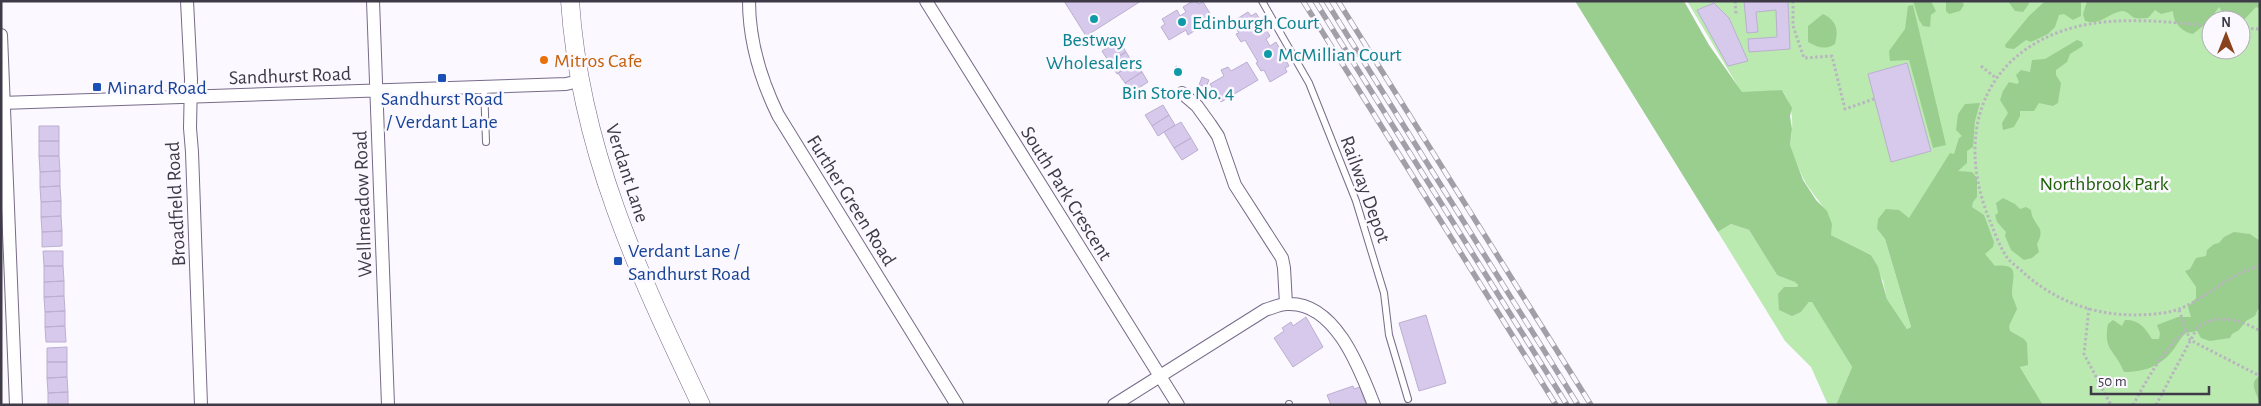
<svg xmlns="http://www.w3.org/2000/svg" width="2261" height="406" font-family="'Alegreya Sans',sans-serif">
<rect width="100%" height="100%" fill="#fbf8ff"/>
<path fill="#baeab0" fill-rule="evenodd" d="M 1687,1 L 2260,1 L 2260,405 L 2043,405 L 2011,352 L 1944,211 L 1909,219 L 1877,229 L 1885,239 L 1911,327 L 1907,329 L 1887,299 L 1883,281 L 1871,255 L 1831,235 C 1833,208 1809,196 1800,171 C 1797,163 1792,154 1790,146 C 1790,141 1792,135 1792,130 C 1793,116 1791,103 1782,90 L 1742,93 ZM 2211,20 L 2241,20 L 2241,50 L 2211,50 Z
M 1731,224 L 1749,230 L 1777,275 L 1796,282 L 1798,285 L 1797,287 L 1801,312 L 1809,302 L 1812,301 L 1852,367 L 1836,405 L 1828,405 L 1811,367 L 1785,341 L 1718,232 Z"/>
<path fill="#9ace8f" d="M 1575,1 L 1684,1 L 1709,45 L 1742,92 L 1782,90 L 1792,108 L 1790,116 L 1792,129 L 1790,145 L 1803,180 L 1816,200 L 1827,211 L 1832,224 L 1831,235 L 1871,255 L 1878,267 L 1887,299 L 1907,329 L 1911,327 L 1885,239 L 1877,229 L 1878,219 L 1886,209 L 1899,210 L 1909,218 L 1950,153 L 1954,154 L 1959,138 L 1962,136 L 1956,130 L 1958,114 L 1965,104 L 1980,103 L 1975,121 L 1973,147 L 1967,151 L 1967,163 L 1958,171 L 1972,172 L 1977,178 L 1977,197 L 1973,202 L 1972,207 L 1984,215 L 1994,242 L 1993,247 L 1985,254 L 1995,266 C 2021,263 2012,277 2012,293 C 2012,298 2016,304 2017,309 L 2009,326 L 2010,331 L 2024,339 L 2027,343 L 2028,365 L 2020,367 L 2043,405 L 1836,405 L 1852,367 L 1812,302 L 1809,302 L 1801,312 L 1792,316 L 1779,310 L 1778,294 L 1784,287 L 1797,287 L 1798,285 L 1795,282 L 1777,275 L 1749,230 L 1731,224 L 1718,232 Z
M 1913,1 L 1931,1 L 1936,11 L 1931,15 L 1930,27 L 1923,26 L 1919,20 Z
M 1946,1 L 1962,1 L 1964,5 L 1960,11 L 1949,14 L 1946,11 Z
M 2008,1 L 2028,1 L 2029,4 L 2023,12 L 2015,11 Z
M 2045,1 L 2081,1 L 2081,16 L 2073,20 L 2064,14 L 2059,15 L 2055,27 L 2048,34 L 2031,42 L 2026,40 L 2014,49 L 2006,48 L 2005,45 L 2029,16 Z
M 2087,1 L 2260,1 L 2260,9 L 2256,7 L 2241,23 L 2241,20 L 2227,20 L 2219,7 L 2209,21 L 2193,34 C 2182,32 2173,23 2173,11 L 2161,14 L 2155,10 L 2148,18 C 2144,18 2139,19 2135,18 C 2130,16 2128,11 2122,11 C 2108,13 2101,26 2085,21 L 2083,14 Z
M 1913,5 L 1946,145 L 1933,148 L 1909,60 L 1890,61 L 1889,51 L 1905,29 L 1908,6 Z
M 1823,14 C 1836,20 1839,29 1835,44 C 1826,50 1818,48 1808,42 L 1808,26 Z
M 2077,40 L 2082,42 L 2083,46 L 2070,54 L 2067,62 L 2056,70 L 2056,75 L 2061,83 L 2058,103 L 2053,106 L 2039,103 L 2034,111 L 2020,111 L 2020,116 L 2014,127 L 2003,130 L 2002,123 L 2008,113 L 2000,100 L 2003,91 L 2009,82 L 2017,84 L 2019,82 L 2016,75 L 2021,70 L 2030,72 L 2032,60 L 2045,59 Z
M 2003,198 L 2015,204 L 2020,209 L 2026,207 L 2031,210 C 2033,228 2047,225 2037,244 L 2039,252 L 2032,258 L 2024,260 L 2011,250 L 2005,236 L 2006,232 L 1997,222 L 1995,215 L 1998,213 L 1996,203 Z
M 2234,232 L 2250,234 L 2260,241 L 2260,309 L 2258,309 L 2255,316 L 2246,321 L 2239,330 L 2232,334 L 2230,338 L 2210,341 L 2201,338 L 2197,331 L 2186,333 C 2181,337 2178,343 2174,349 C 2161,366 2145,372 2124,372 C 2114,348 2103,351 2108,324 L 2113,320 L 2122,326 L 2125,320 C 2140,320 2145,328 2152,339 L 2159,339 L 2160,333 L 2157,325 L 2178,317 L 2191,317 L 2188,307 L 2196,298 L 2196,287 L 2185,271 L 2190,269 L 2196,258 L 2206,256 L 2207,250 L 2214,244 L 2219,243 L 2224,237 Z
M 2260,376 L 2260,404 C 2258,394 2247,383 2260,376 Z"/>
<path fill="#d6c9eb" stroke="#bcafd0" d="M 1064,1 L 1141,1 L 1086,36 Z
M 1193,1 L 1197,1 L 1198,4 L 1203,2 L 1211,15 L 1192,27 L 1194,31 L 1188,35 L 1186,30 L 1169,40 L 1161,27 L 1165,24 L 1162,19 L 1177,10 L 1180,16 L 1186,12 L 1183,7 Z
M 1744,1 L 1788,1 L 1790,49 L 1749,52 L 1748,39 L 1777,37 L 1776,10 L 1756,12 L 1758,32 L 1747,33 Z
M 1714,3 L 1729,18 L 1748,61 L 1728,66 L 1697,10 Z
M 1248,12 L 1251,16 L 1256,13 L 1270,36 L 1266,39 L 1270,46 L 1276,42 L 1289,66 L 1285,68 L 1287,72 L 1270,82 L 1264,70 L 1261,71 L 1256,63 L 1258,62 L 1245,40 L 1241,42 L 1236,34 L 1239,33 L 1232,22 Z
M 1119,40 L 1126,52 L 1109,62 L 1102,51 Z
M 1126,52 L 1133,63 L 1117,74 L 1109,62 Z
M 1136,62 L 1142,72 L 1125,83 L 1118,73 Z
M 1247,62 L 1258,80 L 1221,102 L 1210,84 L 1224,76 L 1221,70 L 1228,67 L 1231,71 Z
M 1907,63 L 1931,151 L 1891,162 L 1868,74 Z
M 1176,66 L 1183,69 L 1180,77 L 1173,74 Z
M 1142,72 L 1148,82 L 1131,93 L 1125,83 Z
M 1202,77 L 1209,80 L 1206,87 L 1199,85 Z
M 1163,105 L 1169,115 L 1152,126 L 1145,115 Z
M 1169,115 L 1175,125 L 1158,136 L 1152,126 Z
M 1181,122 L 1191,138 L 1174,148 L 1164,132 Z
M 39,126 L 59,126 L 59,141 L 39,141 Z
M 1191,138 L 1198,150 L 1182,160 L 1174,148 Z
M 39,141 L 59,141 L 59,156 L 39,156 Z
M 39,156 L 59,156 L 60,171 L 40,172 Z
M 60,171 L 60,186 L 40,187 L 40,172 Z
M 60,186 L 61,201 L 41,202 L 40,187 Z
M 61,201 L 61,216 L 41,217 L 41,202 Z
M 61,216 L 62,231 L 42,232 L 41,217 Z
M 62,231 L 62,246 L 42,247 L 42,232 Z
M 43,251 L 63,251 L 63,266 L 44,266 Z
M 44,266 L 63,266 L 64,281 L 44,282 Z
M 64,281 L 64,296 L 44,297 L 44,282 Z
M 64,296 L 65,311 L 45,312 L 44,297 Z
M 65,311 L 65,326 L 45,327 L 45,312 Z
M 1426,315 L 1446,383 L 1419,391 L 1399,323 Z
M 1306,317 L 1323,347 L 1293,367 L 1274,338 L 1284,331 L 1282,328 L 1291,322 L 1293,326 Z
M 65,326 L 66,342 L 46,342 L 45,327 Z
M 67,347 L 67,362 L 47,362 L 47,348 Z
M 47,362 L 67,362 L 67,377 L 47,378 Z
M 67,377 L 68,392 L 48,393 L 47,378 Z
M 1353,386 L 1354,389 L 1360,387 L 1366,405 L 1331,405 L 1327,395 Z
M 68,392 L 68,405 L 48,405 L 48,393 Z"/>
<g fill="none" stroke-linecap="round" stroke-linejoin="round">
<g stroke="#776b89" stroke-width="8">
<path id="lane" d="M 1262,1 L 1309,83 L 1356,201 L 1384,293 L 1389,335 L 1408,399
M 484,86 L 486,142
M 1289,404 L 1289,405"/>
</g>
<g stroke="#776b89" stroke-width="14">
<path id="street" d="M 187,1 L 191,79 L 190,128 L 192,152 L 201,405
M 373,1 L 388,405
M 749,1 C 749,41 761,80 778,115 L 957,405
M 926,1 L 1178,405
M 1,35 L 16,405
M 1182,93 L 1197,106 L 1210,124 L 1218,136 L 1235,185 L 1282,258 L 1284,268 L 1286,304
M 1,103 L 566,84 L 579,81
M 1114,405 L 1265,310 C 1272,308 1280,304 1287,304 C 1335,301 1360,369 1374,405"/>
</g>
<g stroke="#776b89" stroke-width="19">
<path id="secondary" d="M 570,1 C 580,150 638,272 701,405"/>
</g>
<path stroke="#b9b5bf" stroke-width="3" stroke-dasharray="2.5 2.5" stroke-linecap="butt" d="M 1735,1 L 1736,14
M 1793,1 L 1793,26 L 1804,58 L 1832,56 L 1845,109 L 1874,99
M 2211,26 C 2160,21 2103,14 2054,34 C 1974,67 1959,147 1990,221 C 1995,233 2000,248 2008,259 C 2013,264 2020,269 2025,274 C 2064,308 2111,320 2162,313 C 2191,310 2213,287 2239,274 C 2245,270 2253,268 2260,266
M 2241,28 L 2260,29
M 1981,66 L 1996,78
M 2089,308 L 2084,354 L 2111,405
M 2179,310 L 2190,340 L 2260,376
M 2133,405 C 2148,378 2163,349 2188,329
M 2156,405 L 2197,328 C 2215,313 2240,319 2260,331"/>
<use href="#lane" stroke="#fff" stroke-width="6"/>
<use href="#street" stroke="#fff" stroke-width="12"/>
<use href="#secondary" stroke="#fff" stroke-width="18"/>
<g stroke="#a39fa9" stroke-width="5.5">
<path id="rail" d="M 1303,1 L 1556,405
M 1315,1 L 1567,405
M 1326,1 L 1578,405
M 1338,1 L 1591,405"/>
</g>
<use href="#rail" stroke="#fbf8ff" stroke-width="4" stroke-dasharray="11" stroke-linecap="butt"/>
</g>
<g fill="#0f9aa8" stroke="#fbf8ff" stroke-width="2">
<circle cx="1094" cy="19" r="5"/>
<circle cx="1182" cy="22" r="5"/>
<circle cx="1268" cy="54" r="5"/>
<circle cx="1178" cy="72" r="5"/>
</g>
<circle fill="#e8710a" stroke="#fbf8ff" stroke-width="2" cx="544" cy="60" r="5"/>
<g fill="#1a4fb4" stroke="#fbf8ff" stroke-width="2">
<rect x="437" y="73" width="10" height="10" rx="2.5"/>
<rect x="92" y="82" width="10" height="10" rx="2.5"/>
<rect x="613" y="256" width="10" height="10" rx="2.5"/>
</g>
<g text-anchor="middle" stroke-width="5" stroke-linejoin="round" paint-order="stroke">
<g font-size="20" fill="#0d838f" stroke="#fbf8ff" text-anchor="start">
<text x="1192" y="29">Edinburgh Court</text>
<text x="1094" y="46" text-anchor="middle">Bestway<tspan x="1094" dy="23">Wholesalers</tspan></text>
<text x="1278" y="61">McMillian Court</text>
<text x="1178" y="99" text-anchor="middle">Bin Store No. 4</text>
</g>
<g font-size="20" fill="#c56008" stroke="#fbf8ff" text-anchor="start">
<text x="554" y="67">Mitros Cafe</text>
</g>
<g font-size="20" fill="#3f3a48" stroke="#fbf8ff">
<text transform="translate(290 75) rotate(-2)" y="7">Sandhurst Road</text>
<text transform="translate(628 173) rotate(72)" y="7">Verdant Lane</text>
<text transform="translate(1366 189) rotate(70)" y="7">Railway Depot</text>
<text transform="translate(1067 193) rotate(58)" y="7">South Park Crescent</text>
<text transform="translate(852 200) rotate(58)" y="7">Further Green Road</text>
<text transform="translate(175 204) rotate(-93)" y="7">Broadfield Road</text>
<text transform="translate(362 204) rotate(-92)" y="7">Wellmeadow Road</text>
</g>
<g font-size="20" fill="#164399" stroke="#fbf8ff" text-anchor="start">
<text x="107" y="94">Minard Road</text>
<text x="442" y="105" text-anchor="middle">Sandhurst Road<tspan x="442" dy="23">/ Verdant Lane</tspan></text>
<text x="628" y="257">Verdant Lane /<tspan x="628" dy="23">Sandhurst Road</tspan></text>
</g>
<g font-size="20" fill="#20620b" stroke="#fbf8ff">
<text x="2104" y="190">Northbrook Park</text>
</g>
</g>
<rect width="2261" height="406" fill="none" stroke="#3f3a48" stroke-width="5"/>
<g transform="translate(2226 35)"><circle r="24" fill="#fbf8ff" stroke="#b0acb6"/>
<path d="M0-4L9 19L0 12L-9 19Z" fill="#89441d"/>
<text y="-8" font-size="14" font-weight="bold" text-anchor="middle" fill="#3f3a48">N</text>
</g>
<path d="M2091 386v8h118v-8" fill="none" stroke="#3f3a48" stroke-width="2.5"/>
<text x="2098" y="386" font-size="15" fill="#3f3a48" stroke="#fbf8ff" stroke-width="4" paint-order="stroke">50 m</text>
</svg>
